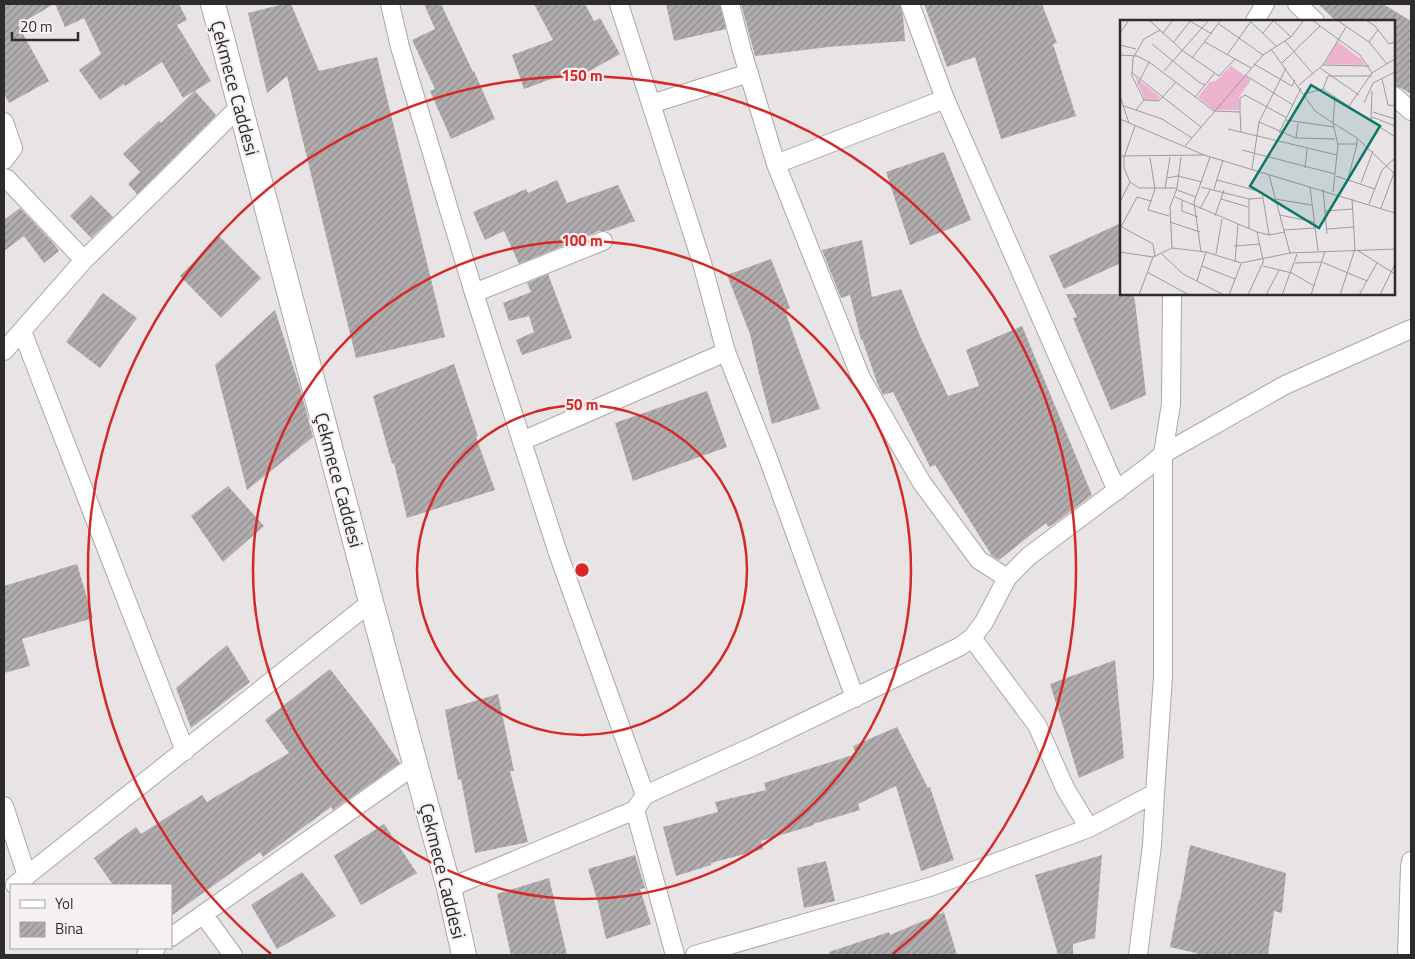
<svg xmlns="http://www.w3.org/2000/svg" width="1415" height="959" font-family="'Titillium Web',sans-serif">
<defs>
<pattern id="building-hatch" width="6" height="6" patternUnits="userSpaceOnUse" patternTransform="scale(1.25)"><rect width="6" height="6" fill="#b1adae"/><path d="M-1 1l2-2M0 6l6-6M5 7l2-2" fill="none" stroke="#908d8e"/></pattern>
</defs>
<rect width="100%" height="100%" fill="#e8e4e5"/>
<path fill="url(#building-hatch)" d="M 4,4 L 54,4 L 18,25 L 49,81 L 9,103 L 4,94 Z
M 55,4 L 179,4 L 187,20 L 177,25 L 211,81 L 183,98 L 162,62 L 125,86 L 124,84 L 100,100 L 79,70 L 101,54 L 84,18 L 65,27 Z
M 284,4 L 291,4 L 319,71 L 377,57 L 445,337 L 356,358 L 287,76 L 267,93 L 248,13 Z
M 424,4 L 441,4 L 473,72 L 474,71 L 495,119 L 451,139 L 430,91 L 435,89 L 412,40 L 435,29 Z
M 534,4 L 585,4 L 594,21 L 600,18 L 620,54 L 584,74 L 581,68 L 524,89 L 512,55 L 553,40 Z
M 666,4 L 720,4 L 726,29 L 674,41 Z
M 741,4 L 900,4 L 903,16 L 905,41 L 828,47 L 755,56 Z
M 924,4 L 1042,4 L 1057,43 L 1053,44 L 1076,116 L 1001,139 L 975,57 L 947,67 Z
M 1318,4 L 1383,4 L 1411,21 L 1411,94 L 1401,88 L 1394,86 L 1394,21 L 1336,21 Z
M 195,91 L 216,115 L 137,194 L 128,184 L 140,172 L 123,154 L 159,121 L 161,123 Z
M 944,152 L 971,220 L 910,245 L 886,172 Z
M 557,180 L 567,203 L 618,185 L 635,221 L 607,231 L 599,231 L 519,264 L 504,231 L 485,240 L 473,212 L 526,189 L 528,193 Z
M 91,195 L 113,217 L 91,238 L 70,216 Z
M 20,208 L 54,244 L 59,251 L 44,263 L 24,236 L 4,251 L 4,220 Z
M 1121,223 L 1121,263 L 1064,289 L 1049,256 Z
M 219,236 L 261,278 L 221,318 L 180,276 Z
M 862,240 L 872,297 L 901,289 L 920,336 L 948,396 L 979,386 L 966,350 L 1022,326 L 1092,495 L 1055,523 L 1048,527 L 1046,523 L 999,560 L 992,556 L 935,465 L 930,467 L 893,392 L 883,395 L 878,385 L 862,339 L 861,340 L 850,295 L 841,298 L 822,250 Z
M 771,259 L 790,308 L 785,311 L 820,409 L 772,424 L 759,374 L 750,334 L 727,275 Z
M 548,274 L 572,338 L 522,355 L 516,340 L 534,332 L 529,316 L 509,321 L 503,303 L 531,292 L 527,283 Z
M 103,293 L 137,318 L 100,368 L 66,342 Z
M 1066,294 L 1133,294 L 1135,301 L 1146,395 L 1111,410 L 1073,318 L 1077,317 Z
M 275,310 L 300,388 L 313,437 L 247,490 L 215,365 Z
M 454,364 L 478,436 L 476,437 L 495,490 L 407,518 L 394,463 L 392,464 L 373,396 Z
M 707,391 L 727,447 L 633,481 L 615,423 Z
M 228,486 L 264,526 L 223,562 L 191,516 Z
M 77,564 L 93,618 L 22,639 L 30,666 L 4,673 L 4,586 Z
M 227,645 L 250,682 L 191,728 L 176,688 Z
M 1115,660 L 1124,758 L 1079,778 L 1050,684 Z
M 330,669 L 369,719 L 400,763 L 333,810 L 331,807 L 263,857 L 260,852 L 171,916 L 171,885 L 113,885 L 94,858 L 136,827 L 141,834 L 202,795 L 207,802 L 289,753 L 265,720 Z
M 498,694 L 514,771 L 510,771 L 528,842 L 475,853 L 461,779 L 458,780 L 445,710 Z
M 897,727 L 928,788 L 930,787 L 954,860 L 921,871 L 896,786 L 858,804 L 860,810 L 813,824 L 814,825 L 761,841 L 763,849 L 711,863 L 711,865 L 676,876 L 663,827 L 718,812 L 715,802 L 766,790 L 764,783 L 856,754 L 853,746 Z
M 384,824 L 417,873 L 361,905 L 334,856 Z
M 1190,845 L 1286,873 L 1282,913 L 1274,911 L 1268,955 L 1204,955 L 1170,947 L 1179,900 L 1180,900 Z
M 635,855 L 645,888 L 640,889 L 651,924 L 606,939 L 598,903 L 588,869 Z
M 1102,855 L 1095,938 L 1073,944 L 1073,955 L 1058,955 L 1035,875 Z
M 826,861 L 835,901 L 804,908 L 797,868 Z
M 302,872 L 336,916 L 277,949 L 251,905 Z
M 549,878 L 567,955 L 511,955 L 497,894 Z
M 944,912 L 957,955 L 830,955 L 829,952 L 889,932 L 890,935 Z"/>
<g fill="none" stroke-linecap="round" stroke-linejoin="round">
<g stroke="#aba7a9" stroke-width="20">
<path id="minor" d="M 390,4 L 400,47 L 474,293 L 558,553 L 645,795
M 619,4 L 702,263 L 726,352 L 768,458 L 855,698
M 730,4 L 742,51 L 776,164 L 861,378 L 922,483 L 979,560 L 1007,578
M 910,4 L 945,99 L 1117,491
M 1297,4 L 1315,21
M 1255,21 L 1265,4
M 1394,96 L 1411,111
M 651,104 L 749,73
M 4,122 L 13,148 L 4,160
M 776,164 L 945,99
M 4,178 L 7,179 L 84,260
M 474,293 L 603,241
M 22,331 L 185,751
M 4,351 L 84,260 L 169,177 L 240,106
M 522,441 L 726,352
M 972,638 L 1037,725 L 1065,788 L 1089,828 L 1155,793 L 1152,845 L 1138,955
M 1155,793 L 1163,677 L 1163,454 L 1285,385 L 1411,329
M 4,806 L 27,876
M 635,810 L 675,955
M 15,885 L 371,602
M 449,888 L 635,810 L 645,795 L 754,746 L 959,647 L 972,638 L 984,622 L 1007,578 L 1029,556 L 1149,466 L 1163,454 L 1171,404 L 1172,294
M 203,914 L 233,955
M 171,937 L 415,765
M 146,955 L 156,948
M 695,955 L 933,886 L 1089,828
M 1407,955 L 1410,868 L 1411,861"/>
</g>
<g stroke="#aba7a9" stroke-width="26">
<path id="secondary" d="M 213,4 L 371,602 L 449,888 L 464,955"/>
</g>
<use href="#minor" stroke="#fff" stroke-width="18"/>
<use href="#secondary" stroke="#fff" stroke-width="24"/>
</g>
<g fill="none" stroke="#d62828" stroke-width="2.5">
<circle cx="582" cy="570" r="165"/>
<circle cx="582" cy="570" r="329"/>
<path d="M271 954A494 494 0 1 1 893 954"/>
</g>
<g text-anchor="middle" stroke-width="4.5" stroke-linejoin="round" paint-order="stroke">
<g font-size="19" fill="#2d2c2c" stroke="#f5f1f3">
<text transform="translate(235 88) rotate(75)" y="7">Çekmece Caddesi</text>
<text transform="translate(339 480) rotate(75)" y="7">Çekmece Caddesi</text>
<text transform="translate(443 871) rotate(76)" y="7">Çekmece Caddesi</text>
</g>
</g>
<g transform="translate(1120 20)">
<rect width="275" height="275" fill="#e8e4e5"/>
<path d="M 111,46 L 131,60 L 119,77 L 119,90 L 94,90 L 78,77 L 90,62 L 96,61 Z" fill="#ecb2ce"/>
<path d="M 217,21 L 242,40 L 245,45 L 205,44 ZM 15,57 L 40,77 L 39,80 L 25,80 Z" fill="#ecb2ce"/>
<path fill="none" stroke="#9d9a9b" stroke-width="1" d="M 29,0 L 63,31 L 99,56 L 115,39M 153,0 L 171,17M 192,0 L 240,35 L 252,53M 217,0 L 249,22 L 267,44M 246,0 L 255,6 L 269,24 L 275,22M 70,1 L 92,14M 131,2 L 156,26M 99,4 L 143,35M 0,13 L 9,0M 43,13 L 53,0M 143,13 L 153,1M 165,21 L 193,54M 85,22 L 131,48M 249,22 L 258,10M 53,23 L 71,0M 32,24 L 80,63 L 85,65 L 94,54M 0,25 L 16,29M 151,29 L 195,91 L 213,103 L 218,125 L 213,172M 0,35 L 17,36 L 29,42M 107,35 L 132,0M 72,38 L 101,0M 162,43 L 200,6M 134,44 L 172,66 L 175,60M 203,45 L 249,46M 200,48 L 239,75M 44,51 L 89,0M 11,52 L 81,107M 125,55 L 173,85M 262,59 L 268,85 L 275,86M 18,64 L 29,42 L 94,91 L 120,92 L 121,112M 179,65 L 203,45 L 226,7M 203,69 L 275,117M 184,74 L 203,69 L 208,56 L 252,56M 0,76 L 9,103M 75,77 L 85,65M 215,77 L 213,103 L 237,118M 24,80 L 12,56 L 13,38 L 24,19 L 40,10M 244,83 L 253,63 L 275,52M 4,86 L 42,99 L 72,118M 229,86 L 252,53 L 275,39M 16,90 L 24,80 L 39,81 L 56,62M 120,92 L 120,78 L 125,75 L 167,98M 253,92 L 275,99M 252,97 L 275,106M 0,99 L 84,135 L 275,193M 166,100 L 214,107M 251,100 L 252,71M 139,102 L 176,118 L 215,119M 15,106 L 4,137 L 4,148 L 10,162 L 19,168 L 57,168M 108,109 L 217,135M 159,113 L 181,68M 176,118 L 178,103M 218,124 L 237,124 L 237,118 L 275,154M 65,126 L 143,35 L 171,17 L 184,0M 122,130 L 215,154M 0,136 L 84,135M 30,138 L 35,169 L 28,190 L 49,196M 185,148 L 187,129M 132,149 L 139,102 L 166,48M 149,155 L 170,233M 216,156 L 255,169M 47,158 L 58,156 L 82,162M 228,159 L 237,124M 97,160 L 142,172 L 149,215M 241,163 L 253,131M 81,167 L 129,179 L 142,178M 190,167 L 198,231M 45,169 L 50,137M 94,169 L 103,140M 203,169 L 207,214M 57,170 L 76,177M 55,177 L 137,212 L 149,215 L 165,212M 101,179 L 128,187M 129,179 L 129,209M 155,179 L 192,185M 62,181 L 62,191 L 78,197M 0,182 L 10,162M 249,184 L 262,150 L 275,138M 261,188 L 274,153M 80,189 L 90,170M 205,191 L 233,189M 160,195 L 194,202M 95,196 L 104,170M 50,202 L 80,212M 0,206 L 33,224 L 35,237M 1,207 L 17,177 L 31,181M 207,209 L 234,207M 164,210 L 195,208M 137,212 L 143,240M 114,226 L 140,224M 52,228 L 50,187 L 57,168 L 61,137M 237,230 L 275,254M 0,232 L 33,237 L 52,228 L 86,232 L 121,243 L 170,233 L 275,229M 81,232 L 74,182 L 90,137M 42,234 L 63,254 L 104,275M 96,234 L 102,199M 115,242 L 118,204M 175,243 L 202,242 L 247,261M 82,246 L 115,259M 143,246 L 172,253 L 194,266M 27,252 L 69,275M 77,261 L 86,232M 19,275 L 33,237M 109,275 L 121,244M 128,275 L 144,240M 146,275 L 159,250M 162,275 L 177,234M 191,275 L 205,231M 220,275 L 235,229 L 232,179M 239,275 L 257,243M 260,275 L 275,244"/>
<path fill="#0f766e" fill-opacity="0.15" stroke="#0f766e" stroke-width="2.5" d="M 191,65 L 260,106 L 199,208 L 130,166 Z"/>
<rect width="275" height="275" fill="none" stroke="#2d2c2c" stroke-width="2.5"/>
</g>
<circle cx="582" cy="570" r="8" fill="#d62828" stroke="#f5f1f3" stroke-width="2.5"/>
<g font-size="15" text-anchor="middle" font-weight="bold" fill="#d62828" stroke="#f5f1f3" stroke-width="4.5" stroke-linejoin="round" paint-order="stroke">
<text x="582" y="81">150 m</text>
<text x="582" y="246">100 m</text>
<text x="582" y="410">50 m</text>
</g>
<rect width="1415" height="959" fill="none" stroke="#2d2c2c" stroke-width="10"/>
<rect x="10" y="884" width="162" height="65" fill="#f5f1f3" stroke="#a5a2a3"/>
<rect x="20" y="900" width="25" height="8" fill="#ffffff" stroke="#a5a2a3"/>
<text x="55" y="909" font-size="15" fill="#2d2c2c">Yol</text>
<rect x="20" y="922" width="25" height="15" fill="url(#building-hatch)" stroke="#a5a2a3"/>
<text x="55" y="934" font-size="15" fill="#2d2c2c">Bina</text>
<path d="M12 32v8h66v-8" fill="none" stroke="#2d2c2c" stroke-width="2.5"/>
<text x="20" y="32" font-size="15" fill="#2d2c2c" stroke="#f5f1f3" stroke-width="4" paint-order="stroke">20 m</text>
</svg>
